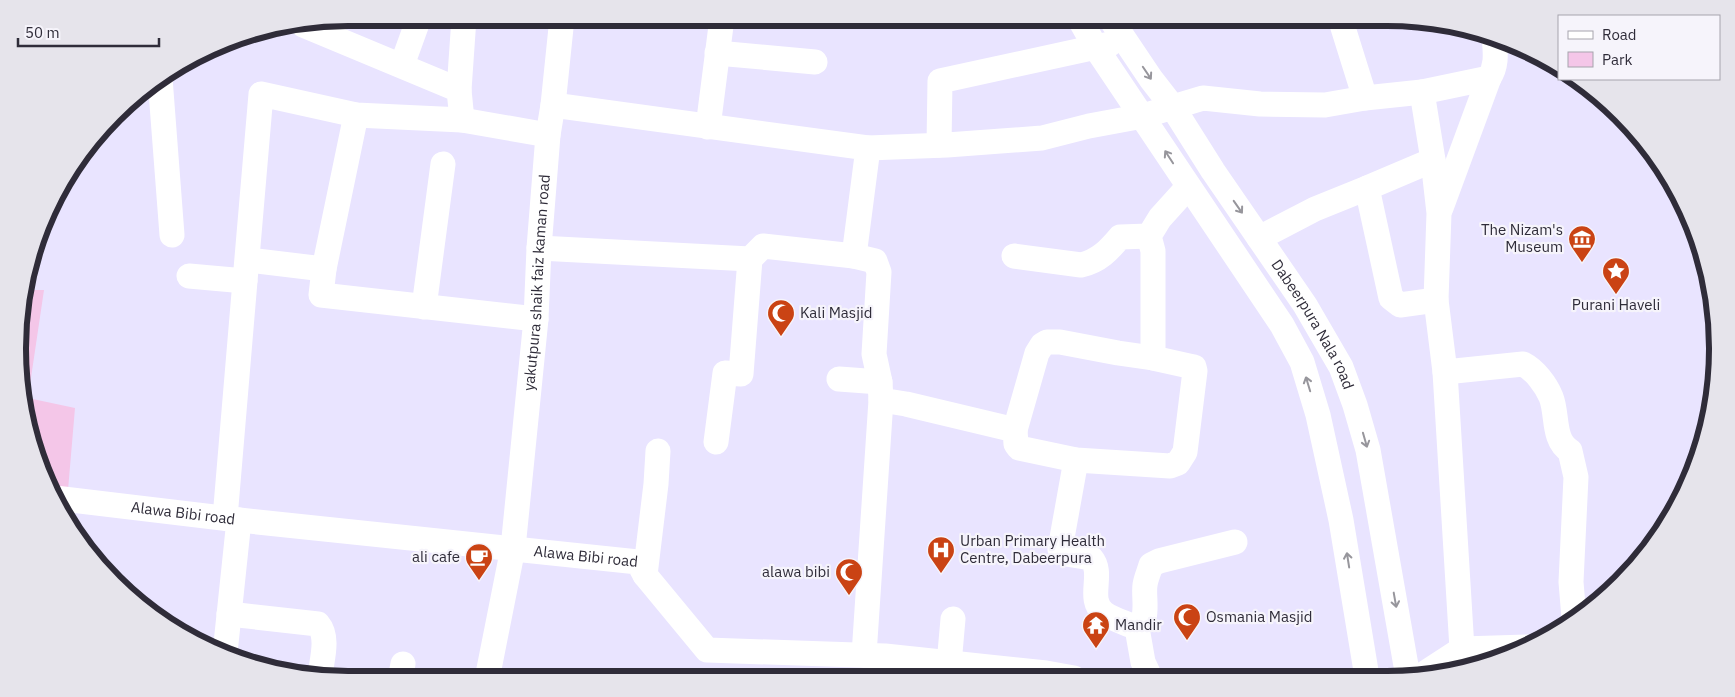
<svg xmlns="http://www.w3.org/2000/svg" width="1735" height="697" font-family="'IBM Plex Sans',sans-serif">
<rect width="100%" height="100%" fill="#e9e4ff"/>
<path fill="#f4c6e8" d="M 24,290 L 44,290 L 28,398 L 75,408 L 68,490 L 50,488 L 43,475 L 24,413 L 20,305 Z"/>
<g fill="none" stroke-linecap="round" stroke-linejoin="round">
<g stroke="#fff" stroke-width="25">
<path d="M 1079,18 L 1096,48 L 1282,325 L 1302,362 L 1318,415 L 1341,520 L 1367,677"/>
<path id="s1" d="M 1110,18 L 1151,79 L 1172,106 L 1213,171 L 1305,305 L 1341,367 L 1355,405 L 1368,450 L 1408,677"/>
<path d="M 1340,18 L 1365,98 L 1422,92 L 1433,160 L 1439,213 L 1436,300 L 1445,372 L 1462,649 L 1528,647"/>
<path d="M 303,25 L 459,90 L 462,120"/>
<path d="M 717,53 L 815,62"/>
<path d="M 402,65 L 419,18"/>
<path d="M 160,78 L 172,235"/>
<path d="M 459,90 L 464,18"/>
<path d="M 1422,92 L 1489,78"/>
<path d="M 553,105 L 868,148 L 947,145 L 1042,138 L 1089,126 L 1143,116 L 1203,98 L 1260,104 L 1325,105 L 1365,98"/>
<path d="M 356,115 L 324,269 L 321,295 L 536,319"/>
<path d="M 708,127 L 722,18"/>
<path d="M 939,145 L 940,81 L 1110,44"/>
<path d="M 1433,160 L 1367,188 L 1391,298 L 1400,305 L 1436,300"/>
<path d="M 1441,208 L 1489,78 C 1498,64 1495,51 1494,36"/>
<path d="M 1259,238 L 1315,209 L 1367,188"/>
<path d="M 539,248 L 750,259 L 763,246 L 854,256 L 875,261 L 879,272 L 874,354 L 880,382 L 881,400 L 906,404 L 1015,430 L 1016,444 L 1019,448 L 1076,460 L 1170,466 L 1178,463 L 1185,452 L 1195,371 L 1194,367 L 1189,366 L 1153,358 L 1153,251 L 1149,236 L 1160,218 L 1188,187"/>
<path d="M 854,256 L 868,148"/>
<path d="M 1014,256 L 1081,265 C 1099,261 1109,250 1120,237 L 1149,236"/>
<path d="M 248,260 L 324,269"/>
<path d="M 189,276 L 245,281 L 261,94 L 356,115 L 462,120 L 548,135"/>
<path d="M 424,307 L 443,164"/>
<path d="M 1445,372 L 1523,364 C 1535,370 1546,385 1551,397 C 1558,414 1552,440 1570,451 L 1576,477 L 1571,582 L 1574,618"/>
<path d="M 839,379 L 880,382"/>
<path d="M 1015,430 L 1037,353 L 1042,345 L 1047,342 L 1060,342 L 1118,353 L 1153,358"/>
<path d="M 716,442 L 725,373 L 741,374 L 750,259"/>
<path d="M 1076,460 L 1060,549 L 1066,554 L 1091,558 C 1105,574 1086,599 1104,613 C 1113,620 1127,623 1137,628"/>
<path id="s2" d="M 55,498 L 239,520 L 638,562 L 645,575 L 707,650 L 885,656 L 1046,673 L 1074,678"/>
<path d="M 225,518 L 245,281"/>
<path d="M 645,575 L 656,484 L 658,451"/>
<path d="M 229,614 L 318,624 C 329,637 322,659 320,675"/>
<path d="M 1137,628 C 1150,619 1143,598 1145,585 C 1146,578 1149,572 1151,565 L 1159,561 L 1235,542"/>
<path d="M 1137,628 L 1143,662 L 1150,677"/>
<path d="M 225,653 L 239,520"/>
<path d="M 864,655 L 881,400"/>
<path d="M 1419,677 L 1462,649"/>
<path d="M 946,678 L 949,664 L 953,619"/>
<path d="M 400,679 L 403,664"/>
<path id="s3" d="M 487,679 L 513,548 L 536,319 L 539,248 L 548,135 L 553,105 L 562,18"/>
</g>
</g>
<defs><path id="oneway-shaft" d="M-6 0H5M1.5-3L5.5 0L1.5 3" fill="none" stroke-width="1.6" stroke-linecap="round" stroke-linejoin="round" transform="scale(1.25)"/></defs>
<g stroke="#97969c">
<use href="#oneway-shaft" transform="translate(1147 73) rotate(56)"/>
<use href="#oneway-shaft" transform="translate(1169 157) rotate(-123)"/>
<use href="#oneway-shaft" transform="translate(1238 207) rotate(55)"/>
<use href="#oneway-shaft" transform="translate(1308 384) rotate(-107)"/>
<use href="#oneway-shaft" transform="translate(1365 440) rotate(74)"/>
<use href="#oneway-shaft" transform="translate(1348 560) rotate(-99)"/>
<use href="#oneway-shaft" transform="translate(1395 600) rotate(80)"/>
</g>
<defs>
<g id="museum-pin" transform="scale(1.4375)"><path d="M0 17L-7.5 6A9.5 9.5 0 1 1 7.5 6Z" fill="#ca4314" stroke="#f6f4fb"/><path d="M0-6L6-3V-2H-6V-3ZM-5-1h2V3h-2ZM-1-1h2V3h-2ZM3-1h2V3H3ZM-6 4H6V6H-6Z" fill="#fff"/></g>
<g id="sight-pin" transform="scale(1.4375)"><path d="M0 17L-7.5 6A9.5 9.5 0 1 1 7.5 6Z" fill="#ca4314" stroke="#f6f4fb"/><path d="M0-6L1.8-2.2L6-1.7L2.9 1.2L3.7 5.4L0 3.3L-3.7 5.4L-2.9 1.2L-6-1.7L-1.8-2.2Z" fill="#fff"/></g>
<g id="mosque-pin" transform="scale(1.4375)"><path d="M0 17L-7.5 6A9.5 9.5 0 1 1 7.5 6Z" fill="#ca4314" stroke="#f6f4fb"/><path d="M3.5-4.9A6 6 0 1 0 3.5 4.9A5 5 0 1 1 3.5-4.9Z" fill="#fff"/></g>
<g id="hospital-pin" transform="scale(1.4375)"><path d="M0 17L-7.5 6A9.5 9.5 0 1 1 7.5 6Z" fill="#ca4314" stroke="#f6f4fb"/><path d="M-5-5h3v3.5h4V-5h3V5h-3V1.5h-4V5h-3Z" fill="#fff"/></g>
<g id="cafe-pin" transform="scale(1.4375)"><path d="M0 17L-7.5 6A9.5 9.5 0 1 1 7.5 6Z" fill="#ca4314" stroke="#f6f4fb"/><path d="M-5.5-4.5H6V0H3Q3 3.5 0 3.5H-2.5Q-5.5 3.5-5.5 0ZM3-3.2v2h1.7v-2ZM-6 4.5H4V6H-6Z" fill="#fff"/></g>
<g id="temple-pin" transform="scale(1.4375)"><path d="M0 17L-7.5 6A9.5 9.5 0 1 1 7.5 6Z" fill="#ca4314" stroke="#f6f4fb"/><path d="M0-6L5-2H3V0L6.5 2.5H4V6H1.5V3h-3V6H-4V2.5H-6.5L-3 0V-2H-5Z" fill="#fff"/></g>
</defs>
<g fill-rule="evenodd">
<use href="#museum-pin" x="1582" y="239"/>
<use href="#sight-pin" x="1616" y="271"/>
<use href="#mosque-pin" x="781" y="313"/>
<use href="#hospital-pin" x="941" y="550"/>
<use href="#cafe-pin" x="479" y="557"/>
<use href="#mosque-pin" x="849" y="572"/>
<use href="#mosque-pin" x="1187" y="617"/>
<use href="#temple-pin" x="1096" y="625"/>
</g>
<g text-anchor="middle" stroke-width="4.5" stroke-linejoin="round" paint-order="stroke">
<g font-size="15" fill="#2f2c39" stroke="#f6f4fb" text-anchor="start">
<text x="1563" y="235" text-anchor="end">The Nizam's<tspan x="1563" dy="17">Museum</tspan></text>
<text x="1616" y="310" text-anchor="middle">Purani Haveli</text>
<text x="800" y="318">Kali Masjid</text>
<text x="960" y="546">Urban Primary Health<tspan x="960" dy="17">Centre, Dabeerpura</tspan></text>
<text x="460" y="562" text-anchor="end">ali cafe</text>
<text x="830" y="577" text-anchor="end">alawa bibi</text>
<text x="1206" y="622">Osmania Masjid</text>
<text x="1115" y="630">Mandir</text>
</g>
<g font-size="15" fill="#2f2c39" stroke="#f6f4fb">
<text dy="5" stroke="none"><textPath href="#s3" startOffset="400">yakutpura shaik faiz kaman road</textPath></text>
<text dy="5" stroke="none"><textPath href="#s1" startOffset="368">Dabeerpura Nala road</textPath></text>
<text dy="5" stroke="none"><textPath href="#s2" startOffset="129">Alawa Bibi road</textPath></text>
<text dy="5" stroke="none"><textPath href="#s2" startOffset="534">Alawa Bibi road</textPath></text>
</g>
</g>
<path d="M0 0H1735V697H0ZM348 26H1387A322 322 0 0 1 1709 348V349A322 322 0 0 1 1387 671H348A322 322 0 0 1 26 349V348A322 322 0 0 1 348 26Z" fill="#e6e4eb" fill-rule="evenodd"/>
<path fill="none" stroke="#2f2c39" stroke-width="6" d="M348 26H1387A322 322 0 0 1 1709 348V349A322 322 0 0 1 1387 671H348A322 322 0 0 1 26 349V348A322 322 0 0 1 348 26Z"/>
<rect x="1558" y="15" width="162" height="65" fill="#f6f4fb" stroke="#a6a4ad"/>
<rect x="1568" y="31" width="25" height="8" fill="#ffffff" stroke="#a6a4ad"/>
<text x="1602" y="40" font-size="15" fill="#2f2c39">Road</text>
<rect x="1568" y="52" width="25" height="15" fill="#f4c6e8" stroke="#a6a4ad"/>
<text x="1602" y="65" font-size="15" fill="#2f2c39">Park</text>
<path d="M18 38v8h141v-8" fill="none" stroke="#2f2c39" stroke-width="2.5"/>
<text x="25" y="38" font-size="15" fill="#2f2c39" stroke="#f6f4fb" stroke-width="4" paint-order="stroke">50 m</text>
</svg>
